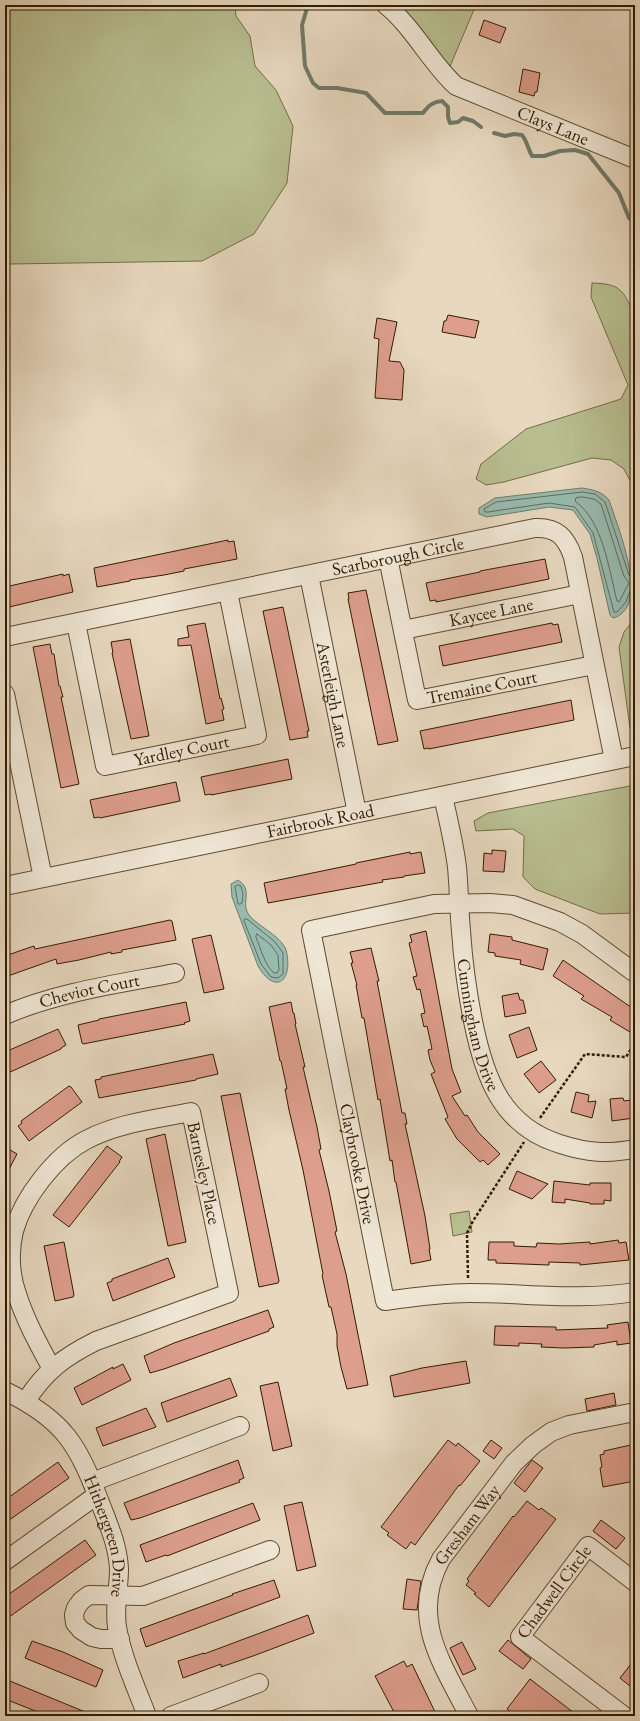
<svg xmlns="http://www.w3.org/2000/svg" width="640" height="1721" font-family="'EB Garamond',serif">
  <rect width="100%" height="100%" fill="#e7d8bf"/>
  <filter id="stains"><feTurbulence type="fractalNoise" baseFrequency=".005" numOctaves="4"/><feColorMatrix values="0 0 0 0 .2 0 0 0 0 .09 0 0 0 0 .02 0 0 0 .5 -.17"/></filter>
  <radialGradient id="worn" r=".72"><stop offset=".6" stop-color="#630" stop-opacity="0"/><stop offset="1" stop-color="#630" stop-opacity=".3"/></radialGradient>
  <g fill="#b8be90" stroke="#756d48">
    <path d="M5 5H235L236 16 250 36 255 66 276 90 293 126 287 183 254 234 202 261 10 264 5 262Z"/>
    <path d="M394 5H476L448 71Z"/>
    <path d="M592 283C622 284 622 290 635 315V490L624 469 611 460 592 458 504 482 486 485 476 479 481 464 526 429 621 399 628 385 591 297Z"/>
    <path d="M635 618V733L630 728 619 647 624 632Z"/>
    <path d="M635 785V913L600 914 535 889 523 877 524 836 513 829 476 831 474 821 488 813Z"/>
    <path d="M469 1211 472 1232 453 1236 450 1214Z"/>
  </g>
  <g fill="#97baaf" stroke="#6f7b69">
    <path d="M582 488C594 490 601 491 609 500 618 527 640 581 627 607 624 612 619 617 613 618L610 615 597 558 590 534 573 510 549 507 487 517 479 514V508L495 498Z"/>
    <path d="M238 880C254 890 240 903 249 915 258 927 285 937 287 954 292 983 274 994 258 966L232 897 231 884Z"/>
  </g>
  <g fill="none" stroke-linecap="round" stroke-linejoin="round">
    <g stroke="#646b58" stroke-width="1">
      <path d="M582 497 594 499 601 504 624 576 629 583 619 602 617 601C609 570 603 521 575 501L576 498Z"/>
      <path d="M635 578 629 575 605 502 595 494 582 492 496 502 484 509 485 512H488L549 503 575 507 593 533 614 612H617L626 602 630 591 635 588"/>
      <path d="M238 885 241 886 243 894 242 903 240 904H238L235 887Z"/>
      <path d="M245 919H247L275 942 283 953V974L278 978 271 977 261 964 244 921Z"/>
      <path d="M257 934 271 945 278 955 279 970 277 973H274C264 964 261 949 256 937Z"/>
    </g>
    <g stroke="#6f7b69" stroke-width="4">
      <path d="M308 5 302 25 305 66 313 83 319 88H337L366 93 385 113H423C429 105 433 102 442 101L448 107V117L450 123 458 122 463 118 473 121 481 127"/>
      <path d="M494 133 505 136 514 134 522 135C527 141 528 149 532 156H544L560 151 575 150 588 154 619 193 629 218 635 223"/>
    </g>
  </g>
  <g fill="#dd9e8d" stroke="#321c00">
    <path d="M484 20 506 28 500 43 479 35Z"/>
    <path d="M523 69 540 73 537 92H535L534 96 519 92Z"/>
    <path d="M448 315 479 321 475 338 442 332 444 321H446Z"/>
    <path d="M377 318 397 322 389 361 400 362 404 370 402 400 375 398 379 339 374 338Z"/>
    <path d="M228 540V542L234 541 237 559 184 569V571L164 575 130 580V581L97 587 94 568Z"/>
    <path d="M545 559 549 579 436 602V600L430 601 426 583 480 572V571Z"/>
    <path d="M63 574V576L69 574 73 592 9 607 8 605 5 606V587Z"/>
    <path d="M366 590 398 741 378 745 348 599H349L348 593Z"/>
    <path d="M283 607 309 731H307L308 737 290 740 263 611Z"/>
    <path d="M205 623 220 699 221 698 224 709 222 710 224 720 206 724 191 645 178 646V639L189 637 187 626Z"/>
    <path d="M552 623 553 625 558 624 562 642 443 666 439 646Z"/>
    <path d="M130 639 149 736 131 739 112 653H113L111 642Z"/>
    <path d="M50 644 52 654H54L59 686H60L63 697H61L79 784 61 788 33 647Z"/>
    <path d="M571 700 574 720 429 749V748L424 749 420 731Z"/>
    <path d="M288 759 292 779 211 795V794L205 795 201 777Z"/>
    <path d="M176 782 180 801 100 818 99 817 94 818 90 800Z"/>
    <path d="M492 850 506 851 504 872 483 871 484 853 492 854Z"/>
    <path d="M410 852V854L421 852 425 873 404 876V877L382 880 383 882 361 886 268 903 264 883 356 864V863Z"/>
    <path d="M170 920 172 921 176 940 122 950V952L111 954V952L79 960 57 964 56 959 5 977V956L25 949 34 946 35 949Z"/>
    <path d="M426 931 452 1069 461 1092 452 1096 465 1116 467 1115 478 1132 500 1154 488 1165 483 1160 480 1162 457 1139 445 1119 448 1117 431 1074 435 1072 430 1060 428 1050 432 1049 427 1026 424 1027 421 1014 425 1013 420 989 417 990 413 977 417 976 409 943 412 942 410 935Z"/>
    <path d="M490 934 512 937V940L548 949 543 970 520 964 521 960 495 956V953L488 952Z"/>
    <path d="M211 935 224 989 204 993 192 939Z"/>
    <path d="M371 948 379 981H377L402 1113H405L407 1124H405L425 1216 430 1249H429L431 1260 411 1264 396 1182H395L392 1160 390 1161 380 1099 378 1100 364 1018H362L356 985H357L351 963H353L350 952Z"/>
    <path d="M563 960 635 1010V1025L630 1032 610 1020 612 1017 581 999 584 996 553 976Z"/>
    <path d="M518 993 520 1000H523L526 1013 505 1017 502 996Z"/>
    <path d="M186 1002 190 1021 184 1023 185 1024 83 1044 82 1043 78 1025 99 1020V1019Z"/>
    <path d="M291 1002 293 1013H294L296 1024H295L305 1067H303L317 1127 321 1149 319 1150 329 1191 337 1231 335 1232 346 1274 368 1385 347 1389 341 1367 337 1346V1334L331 1307H329L322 1275 323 1274 303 1170 289 1110 285 1089H287L281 1061H280L269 1007Z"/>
    <path d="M529 1027 537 1050 517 1058 509 1035Z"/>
    <path d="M58 1029 66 1045 61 1048V1049L8 1073 5 1068V1052Z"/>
    <path d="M213 1054 218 1074 196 1079V1080L99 1098 95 1080 101 1079V1077Z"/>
    <path d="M541 1061 556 1080 539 1093 524 1074Z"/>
    <path d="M69 1086 71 1087 82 1102 29 1141 18 1126 22 1123 21 1121Z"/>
    <path d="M576 1092 589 1095 588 1102 596 1101 592 1118 571 1112Z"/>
    <path d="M240 1093 279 1281 278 1283 259 1287 221 1096Z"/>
    <path d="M623 1098 624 1101 631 1100 634 1118 612 1121 610 1099Z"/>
    <path d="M165 1134 186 1242 168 1246 146 1139Z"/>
    <path d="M107 1146 122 1157 119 1162H120L69 1227 53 1215Z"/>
    <path d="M5 1147 17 1154 5 1177Z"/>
    <path d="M517 1171 548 1184 532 1199 509 1189Z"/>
    <path d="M554 1181 590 1185V1183H611V1201L604 1200V1204H590V1203L565 1199V1203L552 1202Z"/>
    <path d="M618 1240 619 1243 626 1242 629 1260 580 1265V1263L549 1262V1265L496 1263V1260H488L489 1242H514V1246L536 1247 537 1243 559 1244 590 1242V1244Z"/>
    <path d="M64 1242 74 1295 73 1297 55 1301 44 1246Z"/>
    <path d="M168 1258 175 1277 113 1301 107 1283 112 1281V1279Z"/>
    <path d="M268 1310 274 1327 269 1329V1331L164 1369 150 1373 144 1356 174 1343Z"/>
    <path d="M628 1322 631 1343 617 1345V1341L594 1345V1347L564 1348 541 1347 542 1344 519 1343V1346L494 1345 495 1326 556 1327V1330L608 1328 607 1325Z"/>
    <path d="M466 1361 470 1383 394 1397 390 1376 422 1368Z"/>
    <path d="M123 1364 131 1380 82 1405 74 1388 113 1367V1369Z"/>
    <path d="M230 1378 237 1396 167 1422 161 1403Z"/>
    <path d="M278 1382 292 1446 273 1451 260 1386Z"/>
    <path d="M614 1393 616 1405 587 1411 585 1399Z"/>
    <path d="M146 1408 156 1427 103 1446 96 1428Z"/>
    <path d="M448 1440 456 1446 458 1443 480 1461 460 1486 459 1485 415 1545 411 1542 406 1549 387 1535 389 1533 381 1527Z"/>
    <path d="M491 1440 502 1448 494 1459 483 1451Z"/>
    <path d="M635 1444V1481L603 1487 600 1468 602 1467 600 1455 604 1454V1451Z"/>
    <path d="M238 1460 244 1478 239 1480 240 1482 140 1518 131 1520 124 1503Z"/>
    <path d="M532 1460 543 1468 525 1492 514 1483Z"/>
    <path d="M58 1462 69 1478 5 1523V1500Z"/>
    <path d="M527 1501 539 1510 541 1508 556 1519 489 1607 474 1594 476 1593 466 1585 469 1581 467 1579 513 1516 514 1517Z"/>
    <path d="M302 1502 316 1566 297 1571 284 1506Z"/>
    <path d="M253 1503 260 1520 167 1556 166 1555 146 1562 140 1545Z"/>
    <path d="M601 1520 625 1538 616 1549 593 1531Z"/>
    <path d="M85 1540 96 1555 5 1620V1597Z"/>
    <path d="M407 1579 421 1581 417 1610 403 1609Z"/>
    <path d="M274 1580 280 1597 146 1647 140 1629 233 1595 232 1594Z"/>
    <path d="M308 1615 314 1633 253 1656 221 1667V1664L183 1678 178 1661 204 1653V1654Z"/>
    <path d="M508 1640 531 1659 523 1669 499 1651Z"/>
    <path d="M32 1641 63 1652 103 1670 96 1687 25 1658Z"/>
    <path d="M462 1642 476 1669 463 1675 450 1648Z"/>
    <path d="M635 1659V1690L620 1678Z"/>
    <path d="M404 1661 407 1667 412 1664 437 1716H396L375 1676Z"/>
    <path d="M5 1679 95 1716H48L5 1699Z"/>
    <path d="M530 1679 578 1716H517L507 1709Z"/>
  </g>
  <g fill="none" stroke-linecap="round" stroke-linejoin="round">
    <g stroke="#5f4b30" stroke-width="20">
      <g id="minor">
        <path id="s1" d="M386 5C414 28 430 62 456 86L635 159"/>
        <path id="s2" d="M388 558 417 700 594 665"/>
        <path id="s3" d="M309 575 357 813"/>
        <path id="s4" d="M76 623 105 766 257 735 228 592"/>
        <path id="s5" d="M403 630 580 594"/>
        <path id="s6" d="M5 637 535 528C557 527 566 537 573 557L614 760"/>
        <path d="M5 694 43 878"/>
        <path id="s7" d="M443 796C448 819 454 843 457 867 459 888 459 910 461 931 463 961 467 991 473 1021 484 1076 501 1126 560 1144 588 1153 607 1154 635 1149"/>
        <path id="s8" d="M5 886 635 756"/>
        <path id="s9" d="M635 973 582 934 560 922 513 905 490 903 434 904 311 930 385 1301C413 1297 442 1293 470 1293 525 1293 581 1301 635 1292"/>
        <path id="s10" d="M5 1015C58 992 118 984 175 973"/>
        <path id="s11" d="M5 1391C65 1420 78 1445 101 1505 109 1526 118 1546 119 1569 119 1588 114 1608 117 1627 122 1657 136 1687 147 1716"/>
        <path d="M26 1401C45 1371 64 1357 96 1341L229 1293 191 1112C156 1119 118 1123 86 1140 55 1156 23 1198 14 1231 9 1251 10 1275 17 1294 25 1320 39 1345 52 1369"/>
        <path d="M92 1482 240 1426"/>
        <path d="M5 1561 97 1495"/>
        <path d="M120 1639H101L92 1637 81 1630 75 1623 74 1615 76 1608 81 1601 89 1595 143 1596 270 1550"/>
        <path d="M171 1716 259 1683"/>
        <path id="s12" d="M469 1716C442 1663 409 1618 441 1559L514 1463 533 1445 551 1432 569 1425 635 1412"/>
        <path id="s13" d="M624 1716 520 1637 588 1546 635 1582"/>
      </g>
    </g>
    <g stroke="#321c00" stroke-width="2.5" stroke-dasharray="3 2" stroke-linecap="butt">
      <path d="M540 1118 585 1054 626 1057 635 1043"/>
      <path d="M468 1278 467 1233 473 1221 524 1142"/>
    </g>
    <use href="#minor" stroke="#efe6d5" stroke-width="18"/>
  </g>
  <g text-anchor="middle" stroke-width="3.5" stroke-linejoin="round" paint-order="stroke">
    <g font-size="18" fill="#321c00" stroke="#efe6d5">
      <text dy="6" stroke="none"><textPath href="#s1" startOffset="212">Clays Lane</textPath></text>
      <text dy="6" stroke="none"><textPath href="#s6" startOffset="401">Scarborough Circle</textPath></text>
      <text dy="6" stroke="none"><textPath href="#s5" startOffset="90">Kaycee Lane</textPath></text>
      <text dy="6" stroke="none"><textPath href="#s2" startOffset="211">Tremaine Court</textPath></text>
      <text dy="6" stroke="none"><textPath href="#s3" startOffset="122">Asterleigh Lane</textPath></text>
      <text dy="6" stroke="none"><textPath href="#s4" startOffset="224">Yardley Court</textPath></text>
      <text dy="6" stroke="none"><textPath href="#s8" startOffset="322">Fairbrook Road</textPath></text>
      <text dy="6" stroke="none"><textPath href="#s10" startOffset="88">Cheviot Court</textPath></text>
      <text dy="6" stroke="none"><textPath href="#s7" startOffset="232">Cunningham Drive</textPath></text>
      <text dy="6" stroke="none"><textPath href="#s9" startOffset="584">Claybrooke Drive</textPath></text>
      <text transform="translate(204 1173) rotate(78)" y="6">Barnesley Place</text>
      <text dy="6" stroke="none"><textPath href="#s12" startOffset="211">Gresham Way</textPath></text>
      <text dy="6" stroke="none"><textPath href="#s11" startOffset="186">Hithergreen Drive</textPath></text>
      <text dy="6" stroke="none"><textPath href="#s13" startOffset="187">Chadwell Circle</textPath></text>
    </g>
  </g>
  <rect width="640" height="1721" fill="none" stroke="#e7d8bf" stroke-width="20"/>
  <rect x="6" y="6" width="628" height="1709" fill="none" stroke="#321c00" stroke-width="2"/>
  <rect x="10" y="10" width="620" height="1701" fill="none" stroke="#321c00"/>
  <rect width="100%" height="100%" filter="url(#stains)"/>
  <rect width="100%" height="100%" fill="url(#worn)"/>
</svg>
